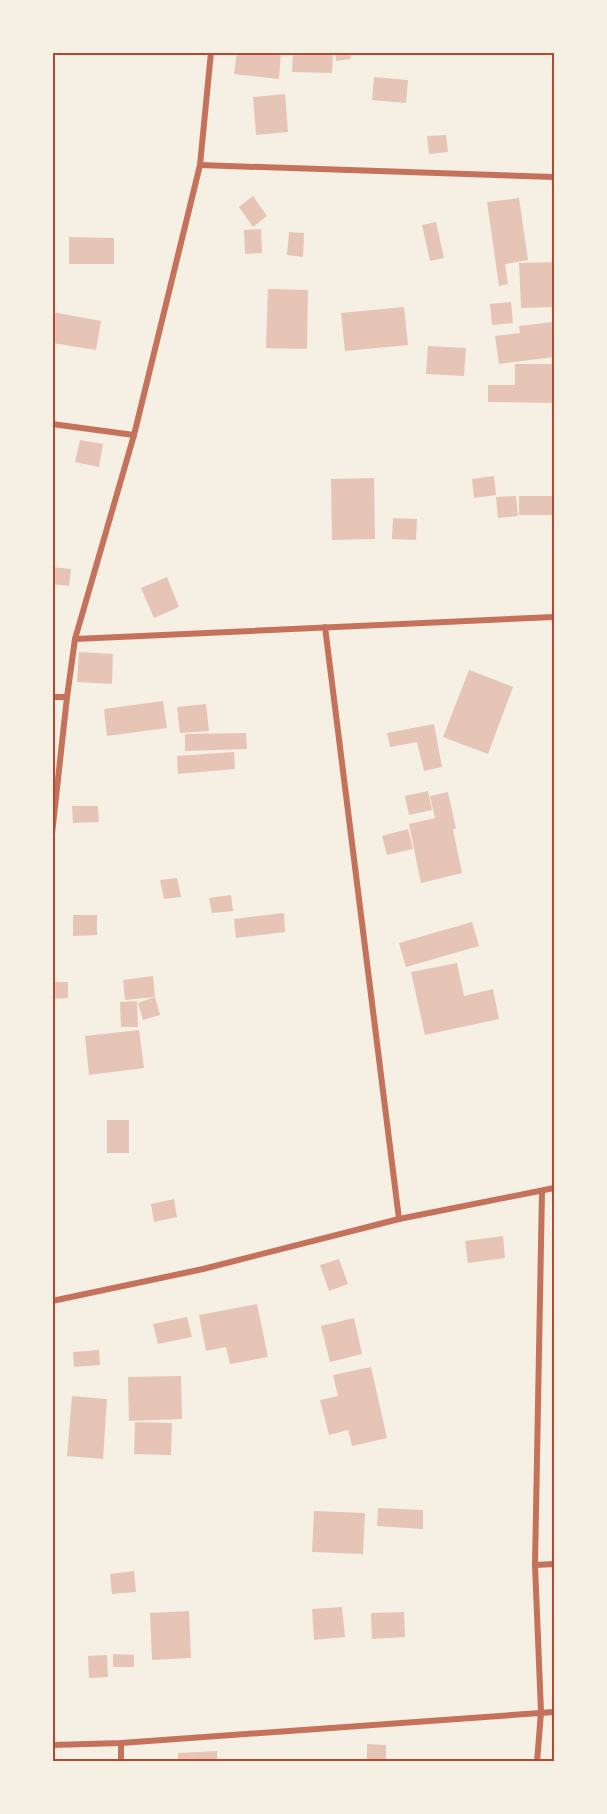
<svg xmlns="http://www.w3.org/2000/svg" width="607" height="1814" font-family="'PT Serif',serif">
  <rect width="100%" height="100%" fill="#f6efe4"/>
  <g fill="#e6c5b7">
    <path d="M237 52 281 53 279 79 234 74Z"/>
    <path d="M293 52H333L332 73 292 72Z"/>
    <path d="M335 52H350L351 59 336 61Z"/>
    <path d="M374 77 408 80 406 103 372 100Z"/>
    <path d="M285 94 288 132 256 135 253 97Z"/>
    <path d="M446 135 448 152 429 154 427 136Z"/>
    <path d="M253 196 267 216 253 227 239 207Z"/>
    <path d="M519 198 528 260 505 264 508 284 499 286 487 202Z"/>
    <path d="M436 222 444 258 430 261 422 225Z"/>
    <path d="M261 229 262 253 245 254 244 230Z"/>
    <path d="M289 232 304 233 303 257 287 255Z"/>
    <path d="M69 237 114 238V264H69Z"/>
    <path d="M554 262V307L521 308 519 263Z"/>
    <path d="M268 289 308 290 307 349 266 348Z"/>
    <path d="M511 302 513 323 492 325 490 304Z"/>
    <path d="M404 307 408 345 345 351 341 313Z"/>
    <path d="M52 312 101 321 96 350 52 343Z"/>
    <path d="M553 322 554 357 499 364 495 336 520 333 519 326Z"/>
    <path d="M428 346 466 348 464 376 426 374Z"/>
    <path d="M515 364H553V403L488 402V385H515Z"/>
    <path d="M80 440 103 444 99 467 75 462Z"/>
    <path d="M494 476 496 495 474 498 472 479Z"/>
    <path d="M374 478 375 539 332 540 331 479Z"/>
    <path d="M516 496 518 516 498 518 496 497Z"/>
    <rect x="519" y="496" width="35" height="19"/>
    <path d="M393 518 417 519 416 540 392 539Z"/>
    <path d="M52 567 71 569 69 586 52 584Z"/>
    <path d="M167 577 179 607 154 618 141 588Z"/>
    <path d="M79 652 113 654 112 684 77 682Z"/>
    <path d="M469 670 513 687 488 754 443 737Z"/>
    <path d="M163 701 167 728 107 736 104 709Z"/>
    <path d="M206 704 209 731 180 733 177 707Z"/>
    <path d="M434 724 442 767 424 771 417 742 390 747 387 733Z"/>
    <path d="M246 733 247 749 185 751V734Z"/>
    <path d="M234 752 235 769 178 774 177 756Z"/>
    <path d="M428 791 432 810 409 815 405 796Z"/>
    <path d="M448 792 456 829H453L462 873 421 883 409 824 435 818 430 796Z"/>
    <path d="M72 806H98L99 822 73 823Z"/>
    <path d="M408 829 413 849 387 855 382 836Z"/>
    <path d="M177 878 181 897 164 899 160 880Z"/>
    <path d="M231 895 233 911 212 913 209 898Z"/>
    <path d="M284 913 285 932 236 938 234 919Z"/>
    <path d="M73 915H97V935L73 936Z"/>
    <path d="M472 922 479 946 406 967 399 943Z"/>
    <path d="M457 963 464 996 493 989 499 1019 425 1035 411 972Z"/>
    <path d="M153 976 155 997 125 1000 123 980Z"/>
    <path d="M52 982H68V998L52 999Z"/>
    <path d="M155 997 160 1015 143 1020 138 1003Z"/>
    <path d="M137 1001 138 1027H121L120 1002Z"/>
    <path d="M139 1030 144 1068 89 1075 85 1036Z"/>
    <rect x="107" y="1120" width="22" height="33"/>
    <path d="M174 1199 177 1217 154 1222 151 1204Z"/>
    <path d="M503 1236 505 1258 468 1263 465 1241Z"/>
    <path d="M339 1259 348 1284 329 1291 320 1265Z"/>
    <path d="M257 1304 268 1357 230 1364 226 1347 206 1351 199 1315Z"/>
    <path d="M187 1317 192 1337 158 1344 153 1324Z"/>
    <path d="M354 1318 362 1354 330 1362 321 1326Z"/>
    <path d="M99 1350 100 1365 74 1367 73 1352Z"/>
    <path d="M371 1367 387 1438 352 1446 348 1430 329 1435 320 1400 338 1396 333 1375Z"/>
    <path d="M181 1376 182 1419 129 1421 128 1377Z"/>
    <path d="M72 1396 107 1399 103 1459 67 1456Z"/>
    <path d="M135 1422 172 1423 171 1455 134 1454Z"/>
    <path d="M378 1508 423 1510V1529L377 1526Z"/>
    <path d="M314 1511 365 1513 363 1554 312 1552Z"/>
    <path d="M134 1571 136 1592 112 1594 110 1574Z"/>
    <path d="M342 1607 345 1637 314 1640 312 1609Z"/>
    <path d="M189 1611 191 1658 152 1660 150 1613Z"/>
    <path d="M404 1612 405 1637 372 1639 371 1613Z"/>
    <path d="M113 1654 134 1655V1667H113Z"/>
    <path d="M107 1655 108 1677 89 1678 88 1656Z"/>
    <path d="M367 1744 386 1745V1762H367Z"/>
    <path d="M217 1751V1762H178V1753Z"/>
  </g>
  <g fill="none" stroke-linecap="round" stroke-linejoin="round">
    <g stroke="#c5725c" stroke-width="6">
      <path d="M200 165 554 177"/>
      <path d="M52 424 134 435"/>
      <path d="M325 627 399 1219"/>
      <path d="M75 639 554 617"/>
      <path d="M52 697H67"/>
      <path d="M52 834 67 697 75 639 134 435 200 165 211 52"/>
      <path d="M52 1301 203 1269 399 1219 554 1188"/>
      <path d="M535 1565 554 1564"/>
      <path d="M121 1743V1762"/>
      <path d="M52 1745 121 1743 554 1712"/>
      <path d="M537 1762 541 1712 535 1565 542 1191"/>
    </g>
  </g>
  <rect width="607" height="1814" fill="none" stroke="#f6efe4" stroke-width="108"/>
  <rect x="54" y="54" width="499" height="1706" fill="none" stroke="#b5482f" stroke-width="2"/>
</svg>
